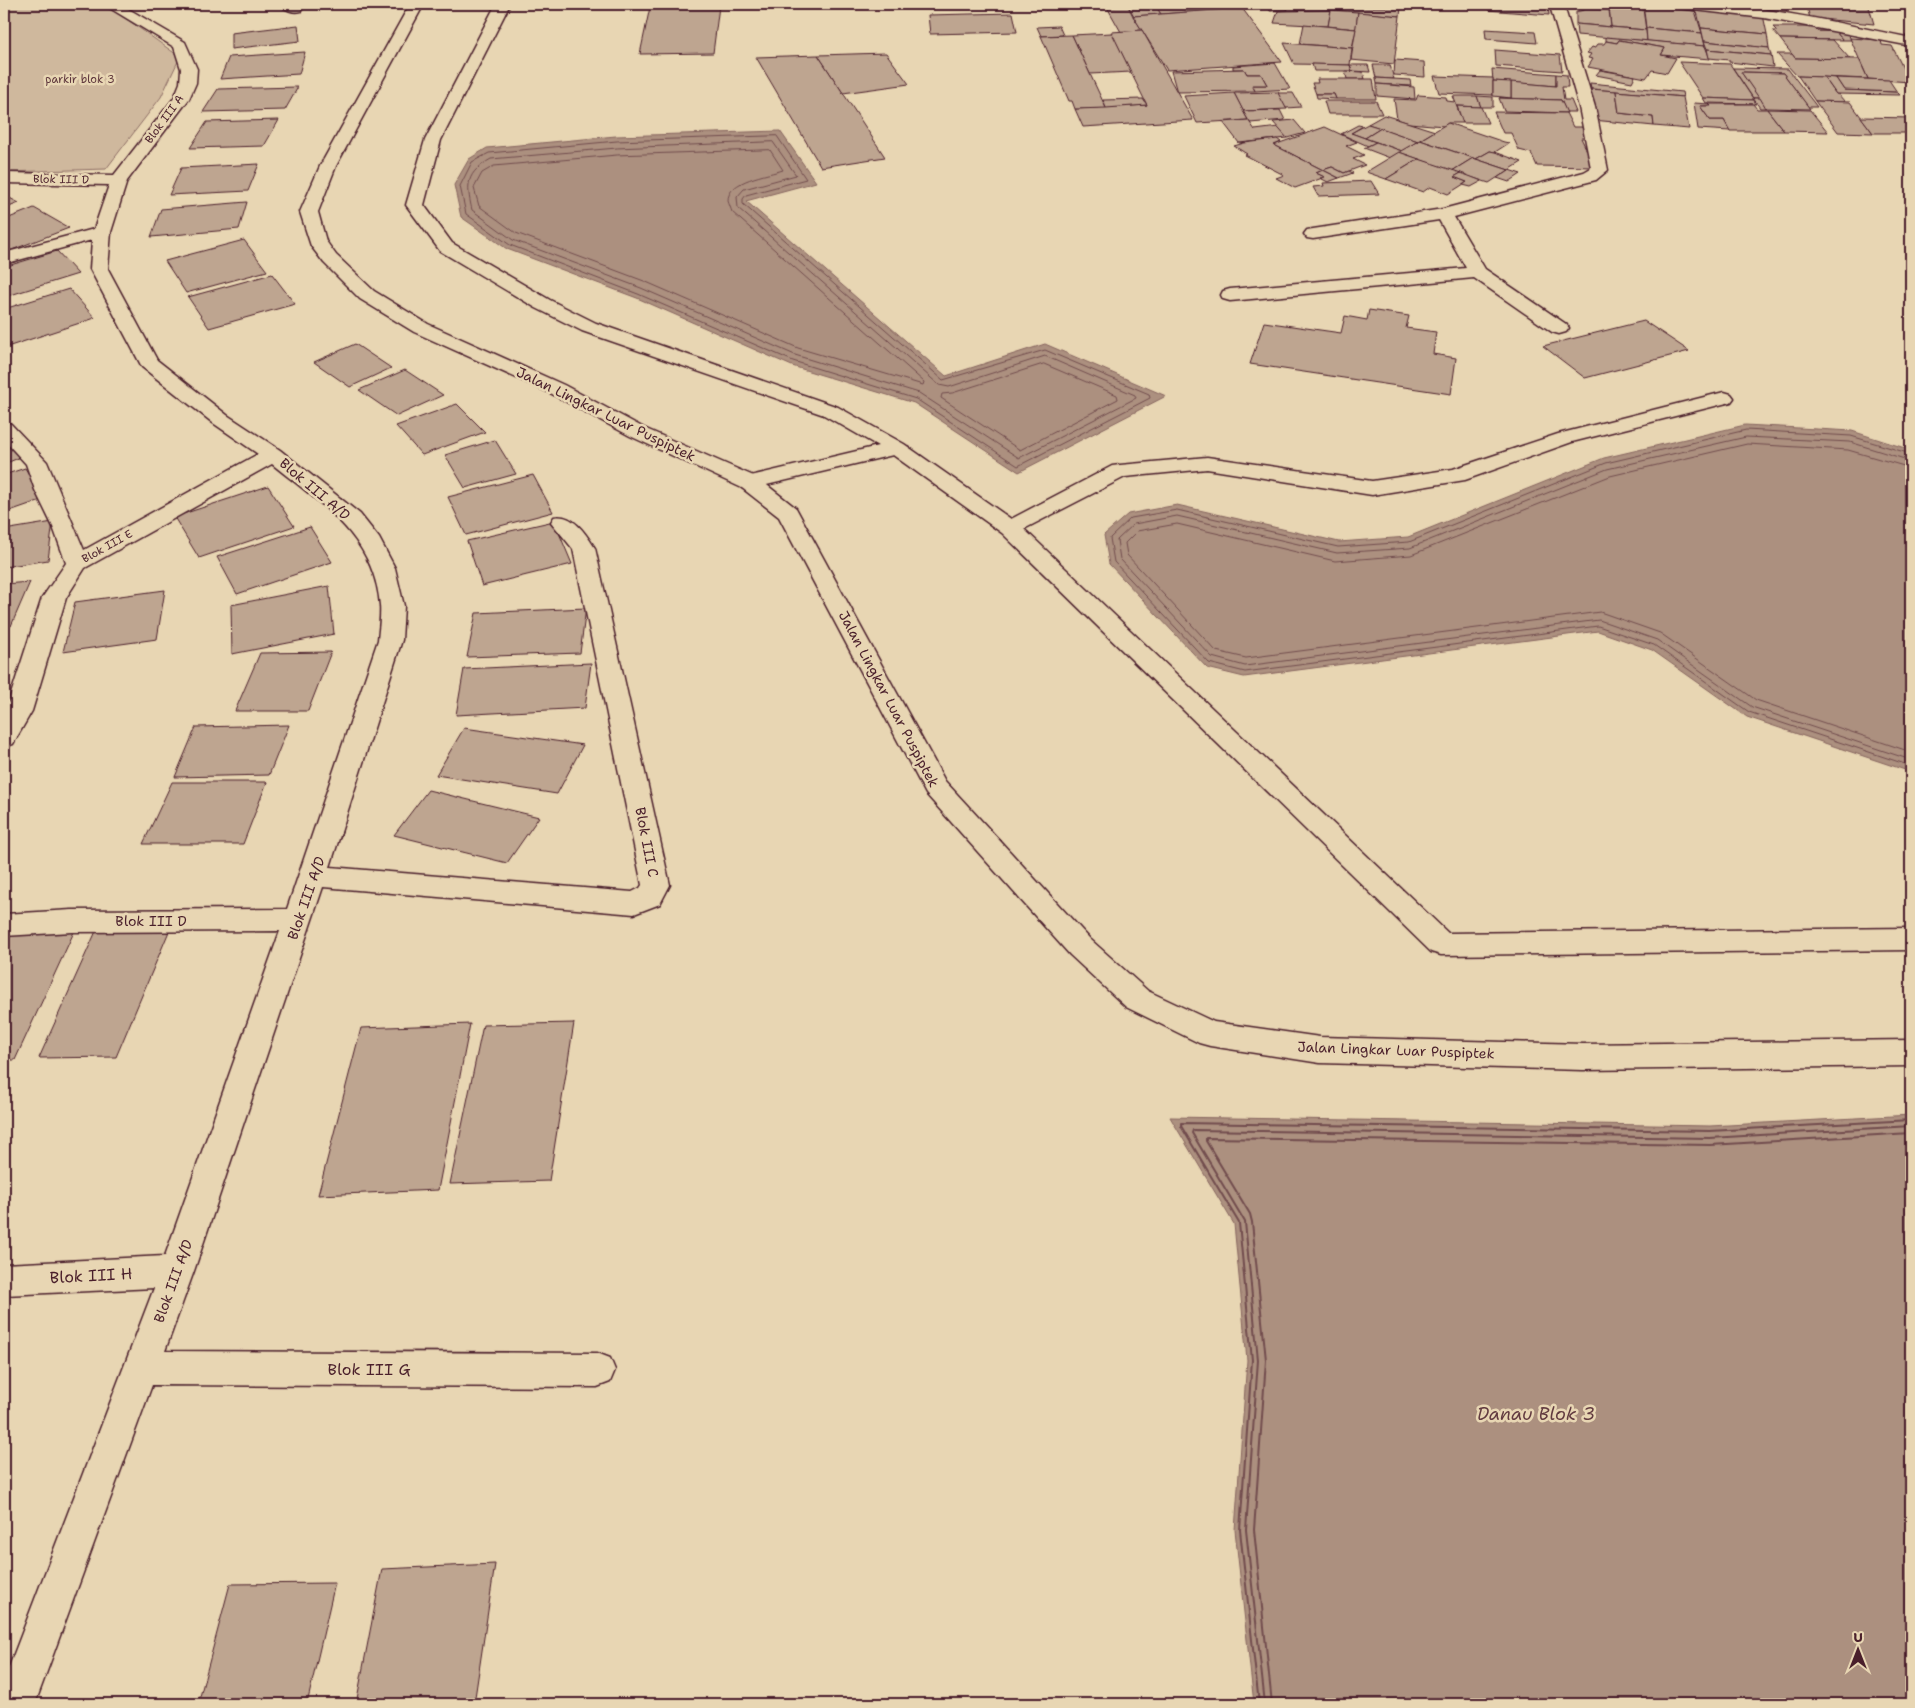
<svg xmlns="http://www.w3.org/2000/svg" width="1915" height="1708" font-family="'Shantell Sans',sans-serif">
  <rect width="100%" height="100%" fill="#e8d6b3"/>
  <filter id="ink" filterUnits="userSpaceOnUse"><feTurbulence type="fractalNoise" baseFrequency=".02" numOctaves="2"/><feDisplacementMap in="SourceGraphic" scale="10" xChannelSelector="R" yChannelSelector="G"/><feConvolveMatrix kernelMatrix="1 2 1 2 8 2 1 2 1" color-interpolation-filters="sRGB"/></filter>
  <g filter="url(#ink)">
    <path fill="#cfb89d" stroke="#8c6c64" d="M4 4H99L111 8 180 57 161 97 106 169 4 172Z"/>
    <g fill="#ac907f" stroke="#85635d">
      <path d="M780 131 816 182 746 201 946 376 1045 344 1166 396 1019 472 914 403 792 366 637 298 507 249 461 217 454 185 469 159 487 148 616 136Z"/>
      <path d="M1745 425 1852 431 1911 450V772L1747 717 1652 650 1598 631 1244 677 1207 668 1109 564 1104 535 1128 514 1177 505 1339 542 1408 537 1604 458Z"/>
      <path d="M1911 1115V1704H1254L1235 1530 1247 1360 1234 1224 1170 1117 1710 1126Z"/>
    </g>
    <g fill="none" stroke-linecap="round" stroke-linejoin="round">
      <g stroke="#714c4d" stroke-width="1">
        <path d="M777 136 806 179 746 195 743 199V204L943 380 1045 350 1149 394 1150 398 1018 466 916 399 793 361 638 294 510 245 466 214 460 186 472 162 489 153 617 141Z"/>
        <path d="M773 142 796 175 744 189 737 197 738 208 939 385 949 387 1045 356 1135 395 1136 398 1019 458 919 393 795 355 641 288 513 240 472 210C466 184 466 173 491 159L617 148Z"/>
        <path d="M770 150 783 170C768 175 727 180 728 201 729 204 731 209 732 212L924 382 923 385 798 348 644 281 516 233 479 206 474 188 482 173 494 166 617 155Z"/>
        <path d="M1044 364 1117 395 1118 399 1020 450 941 398 942 394 952 393Z"/>
        <path d="M1911 454 1851 436 1746 430 1606 463 1409 542 1338 547 1177 510 1131 518 1110 538 1114 562 1209 663 1245 672 1598 626 1654 645 1749 712 1911 766"/>
        <path d="M1911 461 1850 442 1746 437 1607 469 1410 548 1337 553 1177 516 1134 524 1117 540 1120 559 1212 657 1245 666 1599 620 1657 640 1752 707 1911 760"/>
        <path d="M1911 468 1848 450 1747 444 1610 476 1411 555 1335 561 1177 524 1137 531 1125 543 1127 555 1216 651 1246 658 1600 612 1660 633 1756 700 1911 752"/>
      </g>
      <g stroke="#714c4d" stroke-width="2">
        <path d="M1259 1704 1240 1530 1252 1360 1239 1223 1181 1126V1123L1710 1131 1911 1120"/>
        <path d="M1265 1704 1246 1530 1258 1360 1245 1222 1192 1133 1193 1130 1710 1138 1911 1126"/>
        <path d="M1272 1704 1254 1530 1266 1360 1252 1222 1250 1214 1206 1141V1138L1710 1145 1911 1133"/>
      </g>
    </g>
    <g fill="#bea590" stroke="#4a1f2b">
      <path d="M705 4H812L705 6Z"/>
      <path d="M1127 4H1155L1161 14 1134 16Z"/>
      <path d="M1174 4H1209L1214 10 1161 14 1155 5Z"/>
      <path d="M1271 4H1285L1288 10 1270 11 1268 6Z"/>
      <path d="M1488 4 1548 8 1549 15 1488 10Z"/>
      <path d="M1643 4V9L1609 6V10L1591 9 1611 4Z"/>
      <path d="M1643 4 1695 11 1702 33 1646 28Z"/>
      <path d="M1746 4H1789L1788 6H1782L1788 12H1761L1759 9H1751Z"/>
      <path d="M1806 4H1868L1874 24 1810 18Z"/>
      <path d="M719 6 713 53 640 54 650 7Z"/>
      <path d="M1128 6 1133 16 1142 30 1121 32 1107 7Z"/>
      <path d="M1609 6 1643 9 1646 30 1611 27Z"/>
      <path d="M1331 7H1401L1400 16 1331 10Z"/>
      <path d="M1242 8 1282 62 1167 70 1133 16Z"/>
      <path d="M1696 8 1763 15 1767 34 1701 28Z"/>
      <path d="M1587 9 1609 10 1611 27 1576 24V12Z"/>
      <path d="M1331 10 1328 26 1274 23 1278 11Z"/>
      <path d="M1331 10 1358 12 1356 29 1328 26Z"/>
      <path d="M1358 12 1400 16 1394 64 1351 60Z"/>
      <path d="M1013 13 1017 32 930 34 928 15Z"/>
      <path d="M1304 24 1356 29 1352 48 1300 44Z"/>
      <path d="M1576 24 1646 30 1647 41 1577 35Z"/>
      <path d="M298 25 300 41 231 49V33Z"/>
      <path d="M1059 26 1063 35 1041 36 1037 27Z"/>
      <path d="M1773 27H1814L1817 31H1835L1843 40 1780 39 1773 31H1777Z"/>
      <path d="M1814 27 1847 31 1851 40H1843L1835 31H1817Z"/>
      <path d="M1646 28 1702 33 1705 46 1647 41Z"/>
      <path d="M1701 28 1767 34 1769 48 1704 41Z"/>
      <path d="M1485 29 1535 32 1537 43 1486 39Z"/>
      <path d="M1142 30 1193 120 1083 127 1075 109 1147 105 1111 32Z"/>
      <path d="M1112 33 1131 72 1090 74 1072 35Z"/>
      <path d="M1072 35 1090 74 1106 108 1075 109 1072 101H1069L1041 36Z"/>
      <path d="M1606 37 1705 46 1710 59 1661 55 1665 48 1619 40 1617 43 1606 41Z"/>
      <path d="M1850 38 1881 40 1882 45 1892 46 1910 82 1868 79Z"/>
      <path d="M1780 39 1833 40 1850 59 1795 58Z"/>
      <path d="M1619 40 1665 48 1661 55 1676 58 1667 73 1652 70 1646 78 1588 67 1593 59 1588 58 1591 54 1587 53 1592 47 1595 48 1598 44H1604L1606 41 1617 43Z"/>
      <path d="M1704 41 1769 48 1771 55 1707 49Z"/>
      <path d="M1284 43 1352 48 1350 65 1294 64Z"/>
      <path d="M1707 49 1771 55 1773 67 1729 62V60L1709 58Z"/>
      <path d="M1495 50 1560 55 1562 71 1496 66Z"/>
      <path d="M305 52 299 74 220 79 229 57Z"/>
      <path d="M886 53 909 84 843 93 818 55Z"/>
      <path d="M1777 54H1792L1795 58 1859 59 1868 79 1797 76Z"/>
      <path d="M818 55 843 93 885 157 821 167 756 57Z"/>
      <path d="M1395 60 1424 62 1425 77 1394 75Z"/>
      <path d="M1679 62 1730 64 1754 100 1703 98Z"/>
      <path d="M1275 63 1290 89 1255 91 1252 85H1267L1261 74H1247L1244 69H1233V66Z"/>
      <path d="M1312 64 1350 65 1352 71H1314Z"/>
      <path d="M1350 65H1368L1370 72 1352 71Z"/>
      <path d="M1373 65H1390L1394 79 1376 78Z"/>
      <path d="M1733 68 1788 69 1817 107H1808L1783 73 1741 72 1760 98H1753Z"/>
      <path d="M1244 69 1247 74H1261L1267 85H1252L1255 91 1177 92 1171 71Z"/>
      <path d="M1492 69 1556 74V86L1493 81Z"/>
      <path d="M1600 70 1635 76 1632 82 1596 75Z"/>
      <path d="M1345 71 1363 72 1365 79H1347Z"/>
      <path d="M1741 72 1783 73 1810 109 1766 108Z"/>
      <path d="M1556 74 1567 75 1568 87H1562L1564 100H1571L1576 112H1566L1561 100 1500 98V97L1511 98V82L1556 86Z"/>
      <path d="M1434 76 1493 78V95L1439 93Z"/>
      <path d="M1798 76 1824 77 1836 94H1838L1845 102 1815 101Z"/>
      <path d="M1824 77 1836 78 1844 90 1897 92 1900 95 1836 94Z"/>
      <path d="M1376 78 1410 80 1411 86 1377 84Z"/>
      <path d="M1836 78 1889 80 1897 92 1844 90Z"/>
      <path d="M1317 79H1373L1376 99H1336L1334 94H1316L1312 83H1318Z"/>
      <path d="M1493 81 1511 82V98L1493 96Z"/>
      <path d="M1590 83 1682 92 1683 97 1591 89Z"/>
      <path d="M1377 84 1414 87 1415 99 1377 96Z"/>
      <path d="M298 87 285 110 203 112 218 89Z"/>
      <path d="M1591 89 1616 91 1619 113 1653 117 1654 126 1593 120Z"/>
      <path d="M1616 91 1683 97 1689 129 1654 126 1653 117 1619 113Z"/>
      <path d="M1278 92 1287 109 1243 111 1234 93Z"/>
      <path d="M1234 93 1248 120 1197 123 1184 96Z"/>
      <path d="M1278 93H1293L1301 107 1286 108Z"/>
      <path d="M1316 94H1334L1336 99 1317 98Z"/>
      <path d="M1418 95 1446 97 1447 101 1455 102 1463 123H1448L1444 126 1409 123 1397 119 1394 99 1416 100Z"/>
      <path d="M1453 96H1477L1481 107 1457 106Z"/>
      <path d="M1477 96 1493 97V107H1481Z"/>
      <path d="M1499 98 1561 100 1567 113 1504 111Z"/>
      <path d="M1703 98 1754 100 1756 104 1706 103Z"/>
      <path d="M1753 98H1760L1766 108H1760Z"/>
      <path d="M1143 99 1147 105 1106 108 1103 100Z"/>
      <path d="M1324 101H1376L1382 114H1328Z"/>
      <path d="M1815 101 1850 102 1873 133 1838 132Z"/>
      <path d="M1694 103 1709 104 1711 106H1700L1710 120H1724L1730 131 1698 129Z"/>
      <path d="M1709 104H1753L1757 109H1767L1784 131H1730L1724 120H1710L1700 106H1711Z"/>
      <path d="M1457 106 1481 107 1488 123H1463Z"/>
      <path d="M1767 109 1810 110 1828 132 1784 131Z"/>
      <path d="M1280 110 1285 120 1250 123 1243 111Z"/>
      <path d="M1494 112 1566 113 1573 127H1582L1587 138H1581L1595 167 1537 166 1531 153 1519 150 1511 133H1503Z"/>
      <path d="M1384 115 1397 119 1435 131 1418 141 1368 124Z"/>
      <path d="M1861 117 1911 118V133H1873Z"/>
      <path d="M279 120 264 146 190 148 207 122Z"/>
      <path d="M1248 120 1255 130 1279 127 1287 138 1239 143 1223 122Z"/>
      <path d="M1294 120 1305 133 1287 138 1273 122Z"/>
      <path d="M1448 123 1504 142 1509 143 1495 152 1490 151 1476 159 1420 140Z"/>
      <path d="M1368 124 1381 128 1365 138 1351 133Z"/>
      <path d="M1358 125 1363 126 1351 133 1376 142 1368 146 1341 134Z"/>
      <path d="M1325 127 1357 142 1346 146 1364 155 1353 159 1365 165 1344 173 1332 167 1323 170 1274 145Z"/>
      <path d="M1381 128 1418 141 1402 151 1365 138Z"/>
      <path d="M1277 139 1281 142 1274 145 1323 170 1316 173 1325 177 1295 188 1276 178 1284 175 1245 155 1247 154 1234 146 1244 143Z"/>
      <path d="M1420 140 1473 158 1452 171 1399 152Z"/>
      <path d="M1376 142 1402 151 1390 158 1364 148Z"/>
      <path d="M1490 151 1495 152 1522 162 1509 170 1476 159Z"/>
      <path d="M1399 152 1419 159 1386 179 1366 172Z"/>
      <path d="M1473 158 1509 170 1489 183 1452 171Z"/>
      <path d="M1419 159 1461 173 1454 177 1467 182 1448 194 1430 187 1423 192 1386 179Z"/>
      <path d="M259 164 248 191 169 195 181 168Z"/>
      <path d="M1332 167 1344 173 1349 171 1353 173 1339 178 1323 170Z"/>
      <path d="M1323 170 1339 178 1328 182 1320 178 1325 177 1316 173Z"/>
      <path d="M1509 170 1521 174 1509 182 1497 178Z"/>
      <path d="M1461 173 1482 181 1471 187 1463 185 1467 182 1454 177Z"/>
      <path d="M1371 181 1379 194 1318 196 1313 187 1324 186 1323 183Z"/>
      <path d="M4 195 19 203 4 209Z"/>
      <path d="M247 202 239 229 151 237 161 209Z"/>
      <path d="M34 208 69 228 4 253V220Z"/>
      <path d="M244 240 267 271 186 293 165 261Z"/>
      <path d="M57 251 78 274 4 297V267Z"/>
      <path d="M272 274 295 304 209 328 188 297Z"/>
      <path d="M69 289 95 318 4 348V309Z"/>
      <path d="M1369 310 1409 316 1406 328 1436 332 1433 354 1456 358 1451 394 1250 364 1264 322 1341 333 1345 316 1367 320Z"/>
      <path d="M1644 321 1689 351 1585 378 1543 346Z"/>
      <path d="M355 344 391 368 350 387 314 362Z"/>
      <path d="M405 370 443 395 397 416 359 390Z"/>
      <path d="M457 404 485 432 422 455 396 426Z"/>
      <path d="M4 439 21 457 4 464Z"/>
      <path d="M495 440 516 474 465 488 445 455Z"/>
      <path d="M25 468 44 499 4 513V475Z"/>
      <path d="M533 475 553 512 466 535 448 497Z"/>
      <path d="M268 486 294 526 199 558 174 517Z"/>
      <path d="M554 521 572 564 482 586 467 541Z"/>
      <path d="M53 522 48 560 4 567V530Z"/>
      <path d="M310 527 332 562 237 594 217 557Z"/>
      <path d="M30 582 11 626 4 627V584Z"/>
      <path d="M329 586 334 634 232 654 231 605Z"/>
      <path d="M165 590 157 639 63 652 75 602Z"/>
      <path d="M586 608 580 653 467 657 476 613Z"/>
      <path d="M331 652 308 711H235L260 653Z"/>
      <path d="M591 663 585 708 456 715 464 669Z"/>
      <path d="M289 725 269 775 175 777 196 727Z"/>
      <path d="M464 728 583 745 557 794 436 775Z"/>
      <path d="M172 782H267L243 844H143Z"/>
      <path d="M428 790 539 817 507 863 394 835Z"/>
      <path d="M97 929H170L116 1057 39 1058Z"/>
      <path d="M74 932 15 1060H4V933Z"/>
      <path d="M574 1023 549 1181 450 1184 483 1025Z"/>
      <path d="M470 1024 438 1190 318 1195 361 1028Z"/>
      <path d="M495 1564 474 1704H356L382 1569Z"/>
      <path d="M335 1583 307 1704H198L230 1584Z"/>
    </g>
    <g fill="none" stroke-linecap="round" stroke-linejoin="round">
      <g stroke="#4a1f2b" stroke-width="3">
        <path id="lane" d="M496 4H510L441 140 424 205 452 243 550 300 596 323 838 407 904 444 1011 519 1112 466 1120 465 1207 457 1372 481 1453 469 1558 434 1724 392 1731 394 1734 398 1731 402 1572 442 1465 480 1372 495 1207 469 1125 477 1024 529 1448 933 1911 928V950L1441 955 1431 952 1002 533 893 455 750 489 742 488 739 483 742 478 878 446 824 415 582 331 536 308 440 251 406 205 425 140Z"/>
      </g>
      <g stroke="#4a1f2b" stroke-width="3">
        <g id="street">
          <path d="M103 4H120L185 42 197 69 196 83 189 99 127 181 111 232 108 269 157 360 227 415 280 450 360 514 379 538 395 568 404 606 402 640 330 867 632 892 640 888 642 885 573 549 551 522 554 517C573 513 586 534 595 548L670 885 660 904 634 914 323 887 194 1271 165 1351 597 1353 610 1358 615 1370 610 1382 597 1387 152 1385 35 1704H4V1680L154 1288 5 1295 4 1264 165 1256 280 931 72 932 4 936V914L72 910 287 909 378 640C379 629 381 616 380 605 374 536 321 504 272 464L85 568 66 598 32 711 13 744 4 747V716L42 598 66 563 53 527 35 490 26 464 4 440V422L11 424 47 462 84 550 258 454 213 423 142 367 90 269 92 240 4 264V253L94 229 109 185 4 183V173L114 175 174 98 180 83 181 69 174 47Z"/>
          <path d="M280 4H298L303 8 301 11C294 13 284 10 280 4Z"/>
          <path d="M1551 4H1563L1564 6 1595 107 1608 170 1596 180 1454 217 1485 269 1566 324 1569 328 1566 332 1559 334 1552 332 1474 278 1230 301 1223 299 1221 295 1223 291 1230 289 1466 268 1439 220 1313 239 1307 238 1304 234 1307 230 1313 229 1443 209 1584 172 1591 168 1579 107 1550 6Z"/>
          <path d="M1670 4C1746 0 1836 23 1911 38V46L1764 18 1677 8 1672 7Z"/>
        </g>
      </g>
      <g stroke="#4a1f2b" stroke-width="3">
        <path id="primary" d="M410 4H424L336 166 318 212 326 241 336 255 374 291 428 324 564 385 644 428 758 478 796 508 945 781 1090 939 1148 991 1214 1022 1320 1037 1583 1044 1911 1040V1066L1583 1070 1320 1063 1210 1046 1199 1043 1126 1007 1070 955 926 794 779 517 742 488 630 436 550 393 414 332 360 299 324 263 311 246 300 212 320 166Z"/>
      </g>
      <use href="#lane" fill="#e8d6b3" fill-rule="evenodd"/>
      <use href="#street" fill="#e8d6b3" fill-rule="evenodd"/>
      <use href="#primary" fill="#e8d6b3" fill-rule="evenodd"/>
    </g>
  </g>
  <g text-anchor="middle" stroke-width="5" stroke-linejoin="round" paint-order="stroke">
    <g font-size="11" fill="#5e363c" stroke="#e8d6b3">
      <text x="80" y="83">parkir blok 3</text>
    </g>
    <g font-size="11" fill="#4a1f2b" stroke="#e8d6b3">
      <text transform="translate(164 119) rotate(-54)" y="4">Blok III A</text>
      <text transform="translate(61 179) rotate(1)" y="4">Blok III D</text>
      <text transform="translate(107 546) rotate(-29)" y="4">Blok III E</text>
    </g>
    <g font-size="14" fill="#4a1f2b" stroke="#e8d6b3">
      <text transform="translate(606 414) rotate(26)" y="5">Jalan Lingkar Luar Puspiptek</text>
      <text transform="translate(315 489) rotate(40)" y="5">Blok III A/D</text>
      <text transform="translate(889 699) rotate(62)" y="5">Jalan Lingkar Luar Puspiptek</text>
      <text transform="translate(647 842) rotate(79)" y="5">Blok III C</text>
      <text transform="translate(306 898) rotate(-71)" y="5">Blok III A/D</text>
      <text x="151" y="926">Blok III D</text>
      <text transform="translate(1396 1050) rotate(2)" y="5">Jalan Lingkar Luar Puspiptek</text>
      <text transform="translate(173 1281) rotate(-70)" y="5">Blok III A/D</text>
    </g>
    <g font-size="16" fill="#4a1f2b" stroke="#e8d6b3">
      <text transform="translate(91 1275) rotate(-3)" y="6">Blok III H</text>
      <text x="369" y="1375">Blok III G</text>
    </g>
    <g font-size="18" font-style="italic" fill="#623b40" stroke="#e8d6b3">
      <text x="1536" y="1420">Danau Blok 3</text>
    </g>
  </g>
  <rect width="1915" height="1708" fill="none" stroke="#e8d6b3" stroke-width="20"/>
  <rect x="10" y="10" width="1895" height="1688" fill="none" stroke="#4a1f2b" stroke-width="2" filter="url(#ink)"/>
  <g transform="translate(1858 1650)" stroke="#e8d6b3" stroke-width="4" paint-order="stroke">
  <path d="M0-4L9 19L0 12L-9 19Z" fill="#4a1f2b"/>
  <text y="-8" font-size="14" font-weight="bold" text-anchor="middle" fill="#4a1f2b">U</text>
  </g>
</svg>
